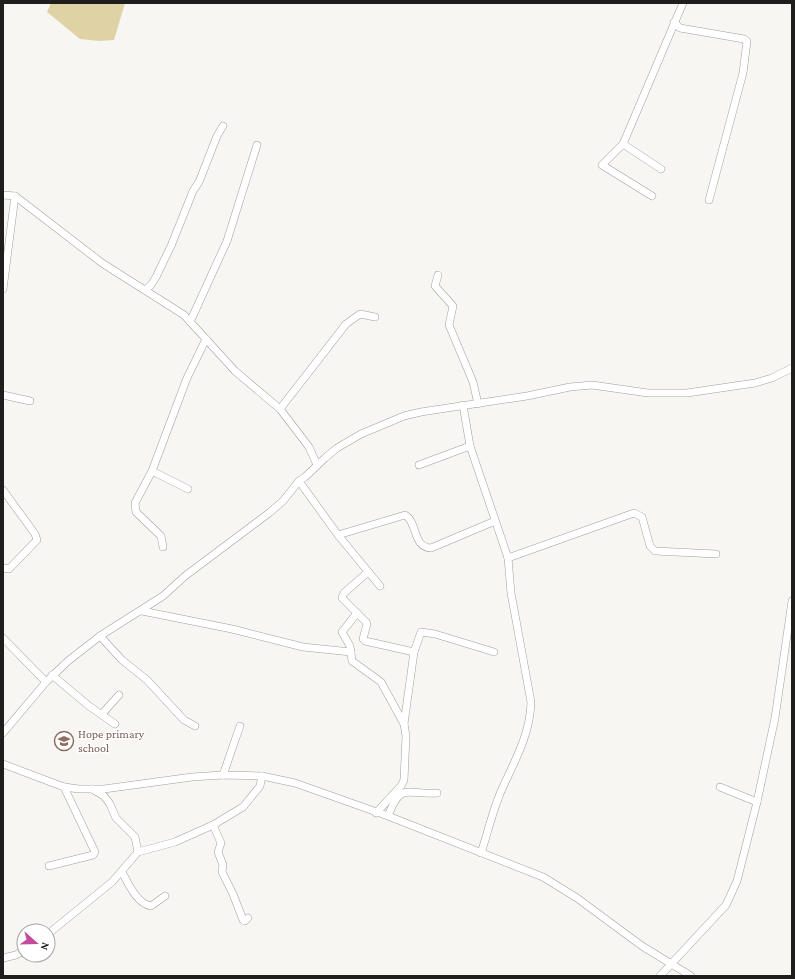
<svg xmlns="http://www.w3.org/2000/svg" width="795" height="979" font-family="'Crimson Pro',serif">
  <rect width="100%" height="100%" fill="#f7f6f2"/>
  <path fill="#dfd3a6" d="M51 3H125L114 40 99 41 80 39 47 12Z"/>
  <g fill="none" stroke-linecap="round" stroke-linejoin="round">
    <g stroke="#a09f9b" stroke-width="8">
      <g id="minor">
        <path d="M674 22 680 28 744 39 747 41 743 73 709 200"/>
        <path d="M623 144 661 169"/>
        <path d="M3 195 15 196 102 263 184 315 235 371 280 409 309 447 317 465"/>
        <path d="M652 196 602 165 623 144 683 3"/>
        <path d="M438 275 435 286 453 306 449 325 473 382 478 404"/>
        <path d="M3 289 15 196"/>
        <path d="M145 290 151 285 156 277 171 246 193 191 199 182 217 136 223 126"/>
        <path d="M190 322 227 241 257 145"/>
        <path d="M3 395 30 401"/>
        <path d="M463 405 470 446 508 558 511 593 531 702C530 735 515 760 502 789 493 809 488 832 481 853"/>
        <path d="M280 409 346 324 360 314 375 317"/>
        <path d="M419 465 470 446"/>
        <path d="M152 471 188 489"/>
        <path d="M299 481 338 535 405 515C418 522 412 547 431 548L495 521"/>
        <path d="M3 490 35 534 37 540 9 569 3 568"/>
        <path d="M338 535 380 586"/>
        <path d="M163 547 161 536 136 512 135 503 152 471 187 378 206 339"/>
        <path d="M508 558 634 513 642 517 650 546 655 551 716 554"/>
        <path d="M368 572 344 593 342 598 366 622 367 624 363 639 365 641 414 652"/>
        <path d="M142 611 232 629 303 647 351 652"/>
        <path d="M357 613 342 632 350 646 352 661 381 682 404 724"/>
        <path d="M100 636 122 660 147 680 184 720 195 726"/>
        <path d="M3 638 46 682"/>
        <path d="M52 675 89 706 115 724"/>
        <path d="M102 714 119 695"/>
        <path d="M3 733 46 682 68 661 100 636 163 596 185 576 269 513 283 501 299 481 305 477 325 458 337 448 361 434 404 416 421 412 527 396 570 387 592 385 648 393H687L755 383 772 378 792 368"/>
        <path d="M3 764 64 787 79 789H104L192 777 223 775 262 776 295 783 388 816 543 877 577 898 642 946 691 976"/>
        <path d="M223 775 240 726"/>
        <path d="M720 787 757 802"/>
        <path d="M92 789 104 796 110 804 116 818 135 837 138 852"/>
        <path d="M376 813 401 786 404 780 406 736 404 724 414 652 421 632 435 634 494 652"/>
        <path d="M388 816C402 780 408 796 437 793"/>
        <path d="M213 825 221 843 218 852 223 865 222 872 233 894 243 920 245 921 248 918"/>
        <path d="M49 866 93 855 95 852 64 787"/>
        <path d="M122 872C128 883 137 904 151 906L165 896"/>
        <path d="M48 934 112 882 138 852 175 842 213 825 243 807 260 786 262 776"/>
        <path d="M3 958 16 955 24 950"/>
        <path d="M660 976 726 905 737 881 757 802 775 718 792 601"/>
      </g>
    </g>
    <use href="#minor" stroke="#fff" stroke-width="7"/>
  </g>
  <defs>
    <g id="school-ring" transform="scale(1)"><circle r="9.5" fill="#fff" stroke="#8d6e63" stroke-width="1.5"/><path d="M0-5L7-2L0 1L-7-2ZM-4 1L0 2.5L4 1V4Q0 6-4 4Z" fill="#8d6e63"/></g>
  </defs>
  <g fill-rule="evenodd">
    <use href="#school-ring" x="64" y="741"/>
  </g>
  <g text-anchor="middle" stroke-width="3" stroke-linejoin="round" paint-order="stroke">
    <g font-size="12" fill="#785e54" stroke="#fff" text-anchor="start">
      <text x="78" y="738">Hope primary<tspan x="78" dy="14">school</tspan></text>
    </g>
  </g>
  <rect width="795" height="979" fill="none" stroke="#1f1e1d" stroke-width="8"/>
  <g transform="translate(36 943) rotate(110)"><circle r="19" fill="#ffffff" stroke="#a5a5a5"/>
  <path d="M0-3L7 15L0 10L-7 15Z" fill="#c2499c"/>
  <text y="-6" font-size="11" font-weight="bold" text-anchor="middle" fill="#1f1e1d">N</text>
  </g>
</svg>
